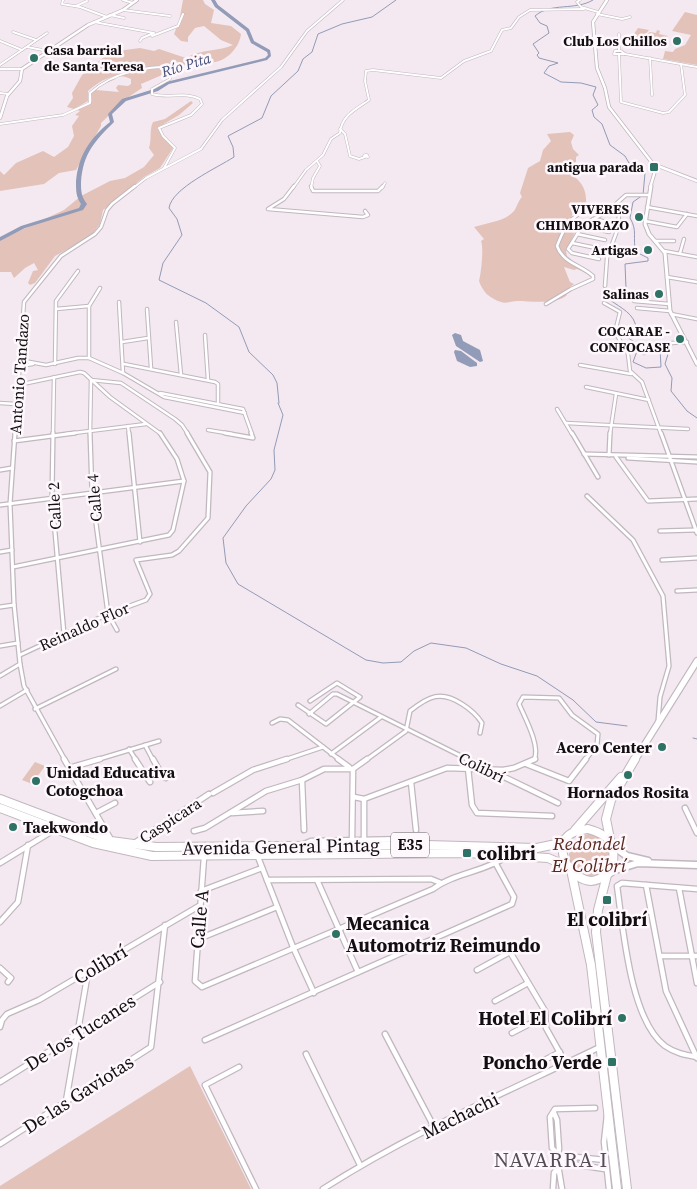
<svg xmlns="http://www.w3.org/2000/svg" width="697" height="1189" font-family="'Source Serif 4',serif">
  <rect width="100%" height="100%" fill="#f4e9f1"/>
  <g fill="#e3c2b9">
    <path d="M183 0H203L205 4 214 10 211 23 231 26 241 34C240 46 228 60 215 62 206 63 196 60 187 62L173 77 162 75 141 84 142 88 127 98 101 123V126L76 170 59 173 44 184 0 191V171L4 175 16 163 43 151 54 157 68 147 74 136 72 126 79 116 75 115 80 111 77 110 92 102 91 91C99 84 105 79 116 79L101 85 96 90 119 92 116 88 118 85 128 86 131 84V79C115 71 101 80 88 91V101L74 109 67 107 73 98 72 93 82 75 110 52 140 48 154 51 159 49 186 58C200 49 217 52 233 45L221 40 204 26 195 28 188 37V42L181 41 174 34 179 22Z"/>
    <path d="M685 12 697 15V65L663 59 665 51 673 52 675 49 685 45 691 35 672 31Z"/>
    <path d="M638 28 649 30 644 36 650 32 656 33 657 30 660 31 659 34 668 36 663 40 659 39 650 48 633 44 638 40 633 39 638 35 634 34Z"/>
    <path d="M191 101 193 103 179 115 157 128 173 148 160 168 144 177 103 210 100 224 90 237 55 256 35 283 30 285 28 283 33 271 38 270 34 263 25 268 14 278 11 272H0V240L64 210 81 196 110 181 125 178 144 167 154 155 149 148C152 139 149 130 153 122L165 119Z"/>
    <path d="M570 132 574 135 571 142 573 149 579 155 576 157V162L573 165 575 173 574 176C584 185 587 192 586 207L573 213 568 225 577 228 566 251 567 256 587 273 577 269 574 270 564 267 570 282 574 284 565 291 567 295C556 305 531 301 517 301 511 301 506 304 501 302 489 298 483 292 479 281 481 274 484 248 481 241L484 239 474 227C488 222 504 222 514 211 517 207 518 201 522 197L520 193 528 168 540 161 543 150 551 141 547 134Z"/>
    <path d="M35 762 45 766 32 784 22 780Z"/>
    <circle cx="590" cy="855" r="21"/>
    <path d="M190 1066 251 1189H0V1186Z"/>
  </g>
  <g fill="#929bb7">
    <path d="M455 333 461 335 463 341 480 350 483 361 480 362 456 346 452 335Z"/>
    <path d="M455 350 461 351 477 363V366L470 367 457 361 454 352Z"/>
  </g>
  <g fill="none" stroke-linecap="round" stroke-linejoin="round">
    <g stroke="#929bb7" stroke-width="1">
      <path d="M593 0C575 11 551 2 535 16L540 23 547 26 549 33 533 44 539 53 537 55 539 58 558 63 549 66 544 73 561 82 581 83 596 87 593 95 598 105 592 110 594 117 602 124 610 145 625 156 629 163 645 173 643 195 633 202 630 218C638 231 632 238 636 252L648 258V261L625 264 626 288 624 291 611 295 610 300C621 308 635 314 636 328L626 336 642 348 637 351 633 362 646 368 661 367 660 349 668 354 665 364 672 378 671 391 687 411 697 418"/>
      <path d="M278 403 283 415 274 450 275 470 271 479 246 506 223 538 226 563 238 584 366 660 383 663 401 662 414 651 431 643 466 648 501 664 537 676 573 700 596 722 627 726"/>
      <path d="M279 403 277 383 273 375 249 352 239 327 206 303 159 280 163 263 182 235 177 219 169 208C172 188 217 168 234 157L233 147 228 136 262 118 271 96 298 71 303 59 312 52 318 34 342 24 372 17 396 0"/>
      <path d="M693 738 697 739"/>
    </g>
    <path fill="#929bb7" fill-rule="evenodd" d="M211 0H215L218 5 249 29 254 41 270 50 271 56 267 60 169 84 158 91 126 101 112 114 114 122C95 141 83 153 81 182 81 191 81 196 87 204L83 210 25 228 0 241V237L21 226 79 208 81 204C76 196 76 191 76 182 78 156 90 138 110 122L108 114 122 99 154 89 166 82 265 58 268 55 267 52 251 43 246 31 215 7Z"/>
    <g stroke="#c1b7bf" stroke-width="3">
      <g id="minor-far3">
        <path d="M63 0 62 4 80 7 107 17"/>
        <path d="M123 0 133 3"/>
        <path d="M580 0 577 2 581 7 598 12"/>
        <path d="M76 6 87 1"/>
        <path d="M123 10 170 16"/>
        <path d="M597 14 622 19 630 17"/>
        <path d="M110 15 124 18"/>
        <path d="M94 22 154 33 142 38 140 41"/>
        <path d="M13 32 36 40"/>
        <path d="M619 34V51"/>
        <path d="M152 36 178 26 183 14"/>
        <path d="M0 41 22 50"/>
        <path d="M27 47 48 51"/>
        <path d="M615 51H621L625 54H614Z"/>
        <path d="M625 54 697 67"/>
        <path d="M619 55 621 102 663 113 669 112 685 95 681 64"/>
        <path d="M650 58 652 95"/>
        <path d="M0 65 47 33"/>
        <path d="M0 69H22"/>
        <path d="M0 93 8 94"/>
        <path d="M0 124 63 115 90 103V93C114 71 146 67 177 66L170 73V79L152 89V94C168 99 185 91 200 99L202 104 191 115 159 128 163 136 175 148 164 168"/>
        <path d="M340 129 345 134 350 156 359 159 365 157"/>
        <path d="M365 155H367L368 157 364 156Z"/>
        <path d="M133 188 146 178 201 149 222 120 281 67 307 31 343 0"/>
        <path d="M293 188 306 170 323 155 331 139 340 133C341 116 356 109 369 100L365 81 366 71 373 70 441 78 464 61 491 51 502 30 511 28 519 17 530 10 584 9"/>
        <path d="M311 188 313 178 320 166 317 161"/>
        <path d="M382 188 385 183"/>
      </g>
    </g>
    <g stroke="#c1b7bf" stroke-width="4.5">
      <g id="minor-far2">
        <path d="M294 186 284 199 268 209 363 217 368 215 365 211"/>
        <path d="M311 186 313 191H378L383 186"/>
        <path d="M647 207 697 216"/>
        <path d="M593 219 612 223"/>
        <path d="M645 221 677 227 687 214"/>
        <path d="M582 226 609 232"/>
        <path d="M577 234 605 240"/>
        <path d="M655 241H674"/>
        <path d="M572 243 601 249"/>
        <path d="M610 250 632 253"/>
        <path d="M664 251 697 257"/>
        <path d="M680 253 684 239"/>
        <path d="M599 259 572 253 568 249 583 225 608 211 626 195H648"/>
        <path d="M667 277 697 282"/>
        <path d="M634 301 669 304"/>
        <path d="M119 302 123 373"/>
        <path d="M604 303 620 312 615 332 628 354 630 371 642 382 661 434"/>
        <path d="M546 304 571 289 593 279V276C581 265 563 263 557 246 560 239 563 230 568 224 579 209 604 201 619 213L618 228 607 258 605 286"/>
        <path d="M637 308 670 311"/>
        <path d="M56 309 89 306"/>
        <path d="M147 309 151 368"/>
        <path d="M671 314 697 319"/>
        <path d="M176 322 181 375"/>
        <path d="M205 335 208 380"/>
        <path d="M122 342 148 338"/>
        <path d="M596 345 626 350"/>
        <path d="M644 353 658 344 687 342"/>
        <path d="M89 358V306L100 288"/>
        <path d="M19 360 46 365 78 358H89L123 373 164 397 245 413"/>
        <path d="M55 364 56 301 78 271"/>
        <path d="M124 364 215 382 218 384V404"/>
        <path d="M580 365 631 374"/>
        <path d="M19 366 33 364"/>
        <path d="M18 385 80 372 84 373 110 397 161 434"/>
        <path d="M586 387 649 400"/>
        <path d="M160 393 243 409 252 434"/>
        <path d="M0 403 16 404"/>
        <path d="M557 409 572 434"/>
        <path d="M566 423 688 429"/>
        <path d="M128 426 129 434"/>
        <path d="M208 430 232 434"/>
        <path d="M15 434 24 302 61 256 95 234 101 227 107 210 112 204 135 186"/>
        <path d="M53 434 54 377"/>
        <path d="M66 434 146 424"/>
        <path d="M90 434 91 380 121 383 175 419 182 425 188 434"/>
        <path d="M610 434 616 394"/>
      </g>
    </g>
    <g stroke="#c1b7bf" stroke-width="5.5">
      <g id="minor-far1">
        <path d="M15 433 10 504 14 604 20 664 24 686 65 760"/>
        <path d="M53 433 52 498 64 634"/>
        <path d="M90 433 92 493 108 614"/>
        <path d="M129 433 140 542"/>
        <path d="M225 433 253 438 251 433"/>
        <path d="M572 433 598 477"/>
        <path d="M661 433 697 533"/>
        <path d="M14 441 75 433"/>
        <path d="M584 454 697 457"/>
        <path d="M609 455 610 433"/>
        <path d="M616 457 648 501 697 499"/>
        <path d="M628 458 697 462"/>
        <path d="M0 470 12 468"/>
        <path d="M587 496 633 540 663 596 669 666 660 697 658 721"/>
        <path d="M0 505 184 481"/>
        <path d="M660 531 696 530"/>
        <path d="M0 552 12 550"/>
        <path d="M662 560 697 558"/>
        <path d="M13 567 169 535 173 530 184 481 177 459 160 433"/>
        <path d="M677 591 697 590"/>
        <path d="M0 607 14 605"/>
        <path d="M108 614 117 630"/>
        <path d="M108 614 146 600 150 594 136 560 172 555 179 551 208 518 210 472 187 433"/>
        <path d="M0 646 18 643"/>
        <path d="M20 655 108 614"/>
        <path d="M0 676 20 664"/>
        <path d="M298 705 326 724 360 697 337 683 310 701"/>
        <path d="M0 706 27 690"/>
        <path d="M35 709 116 669"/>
        <path d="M309 714 333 694H337L469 760"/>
        <path d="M272 723 280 719 288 720 340 760"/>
        <path d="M145 745 153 760"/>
        <path d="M129 749 136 760"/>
        <path d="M331 754 381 717"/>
        <path d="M96 760 159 741"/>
        <path d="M284 760 323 747"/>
        <path d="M366 760 406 731 410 711C429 696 441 690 462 704 470 709 477 715 482 723L480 733"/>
        <path d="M534 760C541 747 525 718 519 704L523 697 559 698 572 715 598 734 597 745 585 760"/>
      </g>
    </g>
    <g stroke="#c1b7bf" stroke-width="7">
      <g id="minor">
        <path d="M64 759 110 838"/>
        <path d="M135 759 150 782"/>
        <path d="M153 759 163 777 166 778"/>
        <path d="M338 759 349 767"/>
        <path d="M467 759 558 803"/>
        <path d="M526 764 569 781 586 759"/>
        <path d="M69 768 100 759"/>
        <path d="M468 768 472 805 477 813 552 816"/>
        <path d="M353 769 367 759"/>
        <path d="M302 780 304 830"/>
        <path d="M411 782 416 830"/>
        <path d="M213 793 253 770 287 759"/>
        <path d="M354 797 364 799 447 768 503 770 514 768 535 759"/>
        <path d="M364 799V840"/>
        <path d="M685 808 697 833"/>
        <path d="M96 813 115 803"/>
        <path d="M232 813 263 811"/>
        <path d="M194 831 205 828 266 791 302 780 324 769H353"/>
        <path d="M352 840 353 769"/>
        <path d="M136 842 209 794"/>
        <path d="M304 844 311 841 407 839 416 843"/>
        <path d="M204 857 195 981 202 987 433 889C454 873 484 872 506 857"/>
        <path d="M258 857 293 947 314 993"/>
        <path d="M0 863 54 830"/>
        <path d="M267 880 431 879 441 883"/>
        <path d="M317 880 358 972"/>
        <path d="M646 885 666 991 697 1058"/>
        <path d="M679 888 697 983"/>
        <path d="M697 889 622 883 617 886C623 927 630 1020 665 1046 675 1053 685 1055 697 1057"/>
        <path d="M201 891 262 868"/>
        <path d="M0 922 18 902 28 845"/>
        <path d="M196 940 277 907"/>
        <path d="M510 952 545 1011 546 1028 565 1062"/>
        <path d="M660 956H697"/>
        <path d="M0 968 11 978 8 982"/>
        <path d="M477 970 521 946"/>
        <path d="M495 1001 528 983"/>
        <path d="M0 1027 2 1020 7 1014 39 1000 199 906"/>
        <path d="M512 1033 545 1016"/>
        <path d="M385 1034 434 1127"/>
        <path d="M205 1040 512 904 514 897 496 864"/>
        <path d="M306 1054 360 1165"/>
        <path d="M239 1067 205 1085 256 1189"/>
        <path d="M531 1067 560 1052"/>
        <path d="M0 1082 160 982"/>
        <path d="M66 1101 88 972"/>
        <path d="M554 1113 557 1120 559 1149 557 1159 562 1189"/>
        <path d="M607 1115 604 1142 609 1189"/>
        <path d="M0 1144 151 1047 165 925"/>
        <path d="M556 1152 552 1148 550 1117 555 1109 595 1108"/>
        <path d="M558 1162 566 1156 605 1160"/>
        <path d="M558 1162 605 1169"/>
        <path d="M323 1189C410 1133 507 1092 600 1047"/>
        <path d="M553 1189 554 1173 558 1168"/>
      </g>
    </g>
    <g stroke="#c1b7bf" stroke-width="4">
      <g id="tertiary-far1">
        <path d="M607 0 593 22 597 68 605 88 609 107 653 164 697 181"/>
        <path d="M0 118 7 96 20 81 22 69 88 25 123 10 137 0"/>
        <path d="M650 188 655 171 653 164"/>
      </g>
    </g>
    <g stroke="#c1b7bf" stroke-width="5">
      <path id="tertiary" d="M651 186 645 224 649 234 665 253 670 311 697 364"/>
    </g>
    <g stroke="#c1b7bf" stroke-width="9">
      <g id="secondary">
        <path d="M613 846 627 856 648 861"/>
        <path d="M612 871 638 863 697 865"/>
      </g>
    </g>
    <g stroke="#c1b7bf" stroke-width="8">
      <path id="trunk-far1" d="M635 760 697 661"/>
    </g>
    <g stroke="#c1b7bf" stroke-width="10">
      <g id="trunk">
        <path d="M0 799 111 841 156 847 426 845 537 848 556 844 567 838"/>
        <path d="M0 808 93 843 152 856 467 853 548 858 567 866"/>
        <path d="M588 829C614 836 616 847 612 871 606 875 599 881 591 881 573 880 554 854 567 837 572 831 581 830 588 829Z"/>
        <path d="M575 830 621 777"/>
        <path d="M610 839 606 819 611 800 635 759"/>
        <path d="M571 870 591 965 617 1189"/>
        <path d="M607 875 598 910 596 932 627 1189"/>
      </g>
    </g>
    <use href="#minor-far3" stroke="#fff" stroke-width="2"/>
    <use href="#minor-far2" stroke="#fff" stroke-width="2.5"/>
    <use href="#minor-far1" stroke="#fff" stroke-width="3"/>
    <use href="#minor" stroke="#fff" stroke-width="4.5"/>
    <use href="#tertiary-far1" stroke="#fff" stroke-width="2.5"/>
    <use href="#tertiary" stroke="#fff" stroke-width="3"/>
    <use href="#secondary" stroke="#fff" stroke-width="6"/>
    <use href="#trunk-far1" stroke="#fff" stroke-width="5.5"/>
    <use href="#trunk" stroke="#fff" stroke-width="8"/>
  </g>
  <g fill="#2d7265" stroke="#fef8fd" stroke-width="2">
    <circle cx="677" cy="41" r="5"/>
    <circle cx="34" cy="58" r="5"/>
    <rect x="649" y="162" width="10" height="10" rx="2.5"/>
    <circle cx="639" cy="217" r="5"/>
    <circle cx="648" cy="250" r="5"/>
    <circle cx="659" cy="294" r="5"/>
    <circle cx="680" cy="339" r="5"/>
    <circle cx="662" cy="747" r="5"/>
    <circle cx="628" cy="775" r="5"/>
    <circle cx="36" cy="781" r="5"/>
    <circle cx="13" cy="827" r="5"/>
    <rect x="462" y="848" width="10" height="10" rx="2.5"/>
    <rect x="602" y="895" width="10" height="10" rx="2.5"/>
    <circle cx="336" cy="934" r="5"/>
    <circle cx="622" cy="1018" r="5"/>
    <rect x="607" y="1057" width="10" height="10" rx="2.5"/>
  </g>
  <g text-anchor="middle" stroke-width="5" stroke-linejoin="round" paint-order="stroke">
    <g font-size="14" font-weight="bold" fill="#120e11" stroke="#fef8fd" text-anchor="end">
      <text x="667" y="46">Club Los Chillos</text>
      <text x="44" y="55" text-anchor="start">Casa barrial<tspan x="44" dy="16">de Santa Teresa</tspan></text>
      <text x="644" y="172">antigua parada</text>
      <text x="629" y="214">VIVERES<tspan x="629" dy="16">CHIMBORAZO</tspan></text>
      <text x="638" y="255">Artigas</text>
      <text x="649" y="299">Salinas</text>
      <text x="670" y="336">COCARAE -<tspan x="670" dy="16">CONFOCASE</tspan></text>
    </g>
    <g font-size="15" font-style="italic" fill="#45507b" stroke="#fef8fd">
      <text transform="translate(186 65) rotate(-17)" y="5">Río Pita</text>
    </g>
    <rect fill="#fef8fd" stroke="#595458" stroke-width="1" x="391" y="832.5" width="38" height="25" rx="4"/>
    <g font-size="15" font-weight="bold" fill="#120e11">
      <text x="410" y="850">E35</text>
    </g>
    <g font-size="16" fill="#120e11" stroke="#fef8fd">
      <text transform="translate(19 374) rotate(-86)" y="6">Antonio Tandazo</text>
      <text transform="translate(94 498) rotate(-95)" y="6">Calle 4</text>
      <text transform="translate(54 506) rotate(-93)" y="6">Calle 2</text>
      <text transform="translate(84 626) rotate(-24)" y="6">Reinaldo Flor</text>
      <text transform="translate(482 767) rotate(26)" y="6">Colibrí</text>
      <text transform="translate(170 820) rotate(-33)" y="6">Caspicara</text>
    </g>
    <g font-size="16" font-weight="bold" fill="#120e11" stroke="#fef8fd" text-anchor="start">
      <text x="652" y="753" text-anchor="end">Acero Center</text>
      <text x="46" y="778">Unidad Educativa<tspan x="46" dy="18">Cotogchoa</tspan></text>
      <text x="628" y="798" text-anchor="middle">Hornados Rosita</text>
      <text x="23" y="833">Taekwondo</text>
    </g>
    <g font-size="19" font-style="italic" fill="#58281c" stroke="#fef8fd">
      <text x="589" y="850">Redondel<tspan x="589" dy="22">El Colibrí</tspan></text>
    </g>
    <g font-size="19" fill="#120e11" stroke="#fef8fd">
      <text transform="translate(281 846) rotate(-1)" y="7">Avenida General Pintag</text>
      <text transform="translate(199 919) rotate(-85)" y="7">Calle A</text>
      <text transform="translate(100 964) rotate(-31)" y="7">Colibrí</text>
      <text transform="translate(80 1032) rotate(-32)" y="7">De los Tucanes</text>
      <text transform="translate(78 1094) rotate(-33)" y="7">De las Gaviotas</text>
      <text transform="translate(460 1115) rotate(-26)" y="7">Machachi</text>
    </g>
    <g font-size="19" font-weight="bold" fill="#120e11" stroke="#fef8fd" text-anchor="start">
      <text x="477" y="860">colibri</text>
      <text x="607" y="926" text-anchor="middle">El colibrí</text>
      <text x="346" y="930">Mecanica<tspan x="346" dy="22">Automotriz Reimundo</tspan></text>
      <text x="612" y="1025" text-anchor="end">Hotel El Colibrí</text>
      <text x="602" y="1069" text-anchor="end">Poncho Verde</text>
    </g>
    <g font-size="21" letter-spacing="1" fill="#574e55" stroke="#fef8fd">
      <text x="551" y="1167">NAVARRA I</text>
    </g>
  </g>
</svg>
